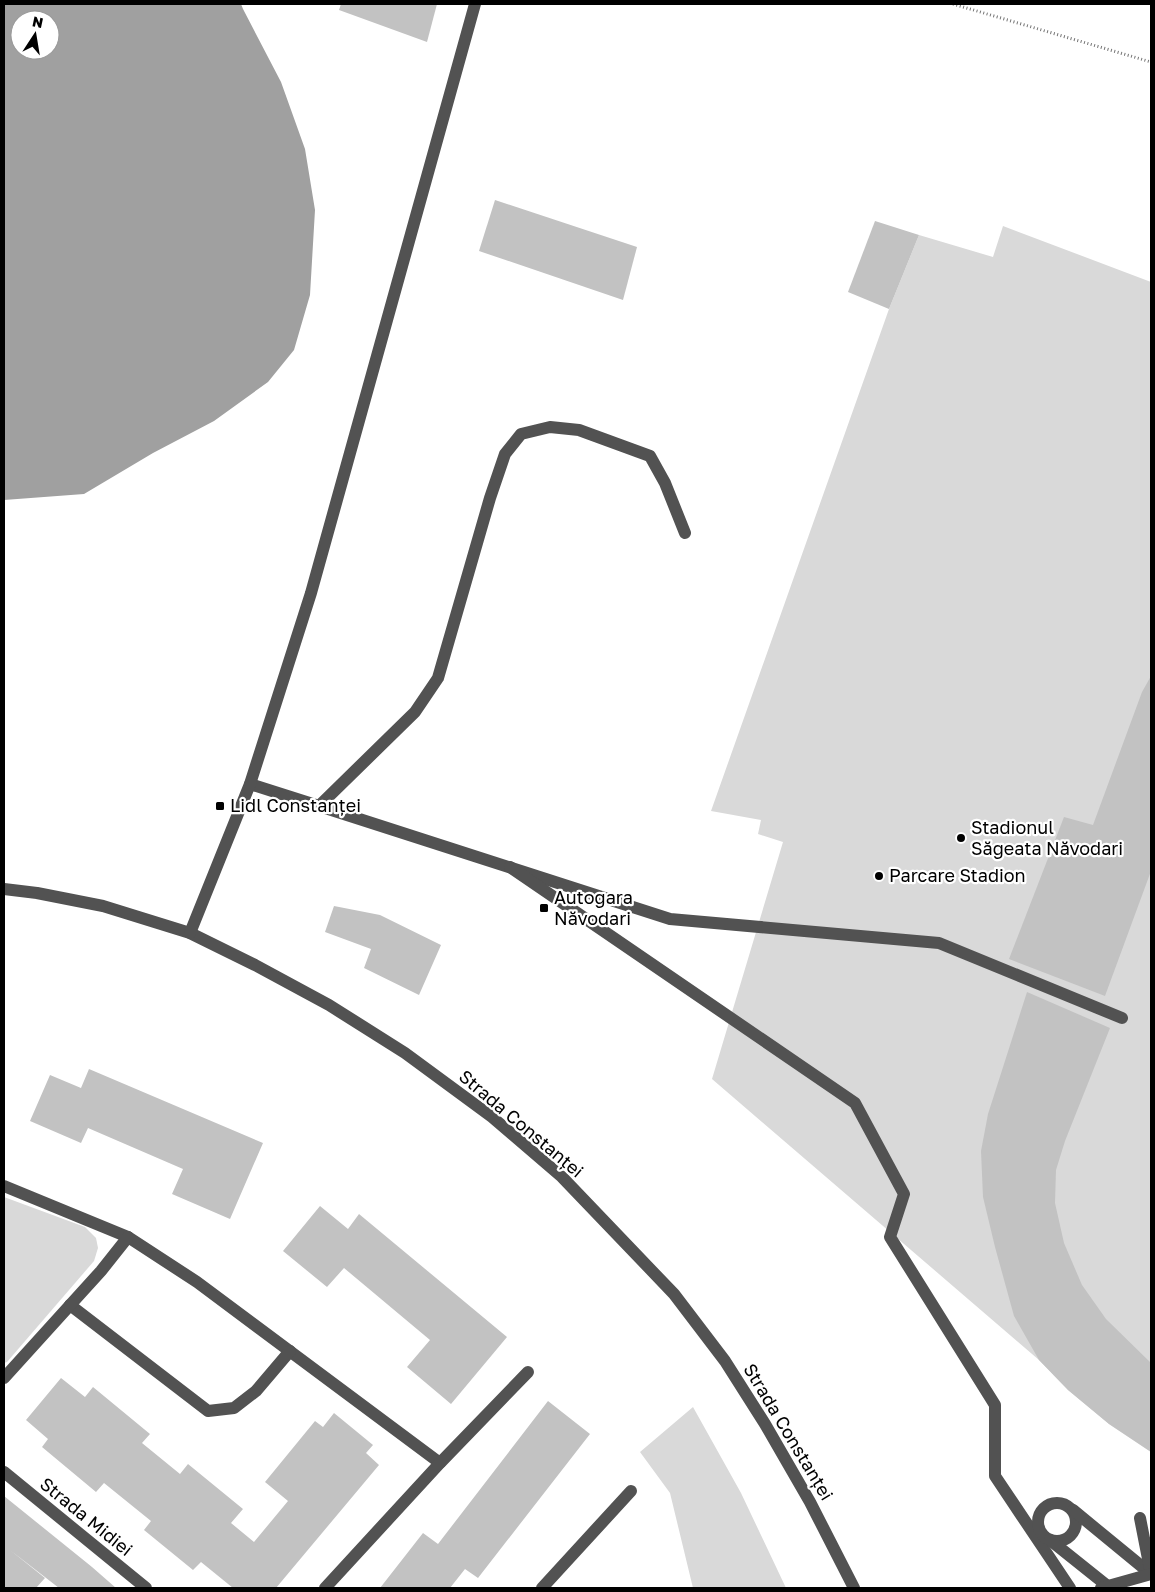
<svg xmlns="http://www.w3.org/2000/svg" width="1155" height="1592" font-family="'Golos Text',sans-serif">
  <rect width="100%" height="100%" fill="#fff"/>
  <g fill="#d9d9d9">
    <path d="M1003 226 1151 282V1452L1109 1424 1068 1390 1039 1360 712 1079 783 842 758 834 761 820 711 811 889 309 919 235 993 257Z"/>
    <path d="M4 1197 85 1227 96 1238 98 1248 94 1261 7 1362 4 1363Z"/>
    <path d="M693 1407 741 1493 786 1588H693L670 1493 640 1452Z"/>
  </g>
  <path fill="#a0a0a0" fill-rule="evenodd" d="M4 4H241L243 9 281 82 305 149 315 210 310 295 294 350 268 382 214 421 153 453 84 494 4 500ZM20 20H50V50H20Z"/>
  <g fill="#c2c2c2">
    <path d="M341 4H437L427 42 339 10Z"/>
    <path d="M495 200 637 247 623 300 479 251Z"/>
    <path d="M875 221 919 235 889 309 848 292Z"/>
    <path d="M1151 676V871L1105 996 1009 959 1064 817 1093 825 1142 692Z"/>
    <path d="M334 906 380 915 441 945 419 995 364 968 371 949 325 932Z"/>
    <path d="M1027 992 1110 1028 1065 1141 1056 1170 1055 1203 1064 1243 1082 1285 1106 1319 1151 1363V1452L1109 1424 1068 1390 1039 1360 1014 1316 995 1247 983 1197 981 1151 988 1114Z"/>
    <path d="M89 1069 263 1143 230 1219 172 1194 183 1169 88 1128 81 1143 30 1121 50 1075 81 1088Z"/>
    <path d="M320 1206 348 1229 359 1214 507 1337 451 1404 407 1367 430 1340 344 1268 327 1287 283 1251Z"/>
    <path d="M61 1378 85 1397 93 1387 150 1434 142 1443 180 1474 188 1464 243 1509 231 1523 254 1542 288 1501 265 1482 315 1421 323 1427 334 1413 373 1445 366 1453 379 1465 276 1588H233L201 1562 193 1570 144 1530 151 1521 104 1483 96 1492 42 1447 48 1439 26 1420Z"/>
    <path d="M548 1401 590 1434 478 1578 465 1569 450 1588H380L423 1533 438 1544Z"/>
    <path d="M4 1496 92 1567 116 1588H59L10 1550 45 1578 36 1588H4Z"/>
  </g>
  <g fill="none" stroke-linecap="round" stroke-linejoin="round">
    <path stroke="#747474" stroke-width="3" stroke-dasharray="1 2.5" stroke-linecap="butt" d="M953 4 1151 62"/>
    <g stroke="#525252" stroke-width="12">
      <path d="M250 784 319 806 415 712 438 678 490 498 505 454 521 434 550 427 579 430 650 456 665 483 685 533"/>
      <path d="M319 806 670 919 939 943 1122 1018"/>
      <path d="M510 867 855 1103 904 1194 890 1237 995 1405V1476L1070 1588"/>
      <path d="M4 889 37 893 103 906 190 933 255 965 329 1005 405 1053 492 1117 562 1177 674 1294 725 1361 765 1424 810 1502 854 1588"/>
      <path d="M190 933 250 784 311 593 475 4"/>
      <path d="M4 1186 128 1237 197 1282 440 1463"/>
      <path d="M70 1305 208 1411 234 1408 256 1391 290 1351"/>
      <path d="M4 1378 101 1271 128 1237"/>
      <path d="M4 1472 146 1588"/>
      <circle cx="1057" cy="1522" r="19"/>
      <path d="M1073 1510 1151 1574"/>
      <path d="M1140 1518 1151 1574"/>
      <path d="M1050 1540 1110 1588"/>
      <path d="M325 1588 440 1463 528 1372"/>
      <path d="M542 1588 631 1491"/>
      <path d="M1101 1588 1151 1574"/>
    </g>
  </g>
  <g fill="#000" stroke="#fff" stroke-width="2">
    <rect x="215" y="801" width="10" height="10" rx="2.5"/>
    <circle cx="961" cy="838" r="5"/>
    <circle cx="879" cy="876" r="5"/>
    <rect x="539" y="903" width="10" height="10" rx="2.5"/>
  </g>
  <g text-anchor="middle" stroke-width="4.5" stroke-linejoin="round" paint-order="stroke">
    <g font-size="18" fill="#000" stroke="#fff" text-anchor="start">
      <text x="230" y="812">Lidl Constanței</text>
      <text x="971" y="834">Stadionul<tspan x="971" dy="21">Săgeata Năvodari</tspan></text>
      <text x="889" y="882">Parcare Stadion</text>
      <text x="554" y="904">Autogara<tspan x="554" dy="21">Năvodari</tspan></text>
    </g>
    <g font-size="18" fill="#000" stroke="#fff">
      <text transform="translate(521 1124) rotate(40)" y="6">Strada Constanței</text>
      <text transform="translate(788 1432) rotate(59)" y="6">Strada Constanței</text>
      <text transform="translate(86 1517) rotate(39)" y="6">Strada Midiei</text>
    </g>
  </g>
  <rect width="1155" height="1592" fill="none" stroke="#000000" stroke-width="10"/>
  <g transform="translate(35 35) rotate(12)"><circle r="24" fill="#ffffff" stroke="#999999"/>
  <path d="M0-4L9 19L0 12L-9 19Z" fill="#000000"/>
  <text y="-8" font-size="14" font-weight="bold" text-anchor="middle" fill="#000000">N</text>
  </g>
</svg>
